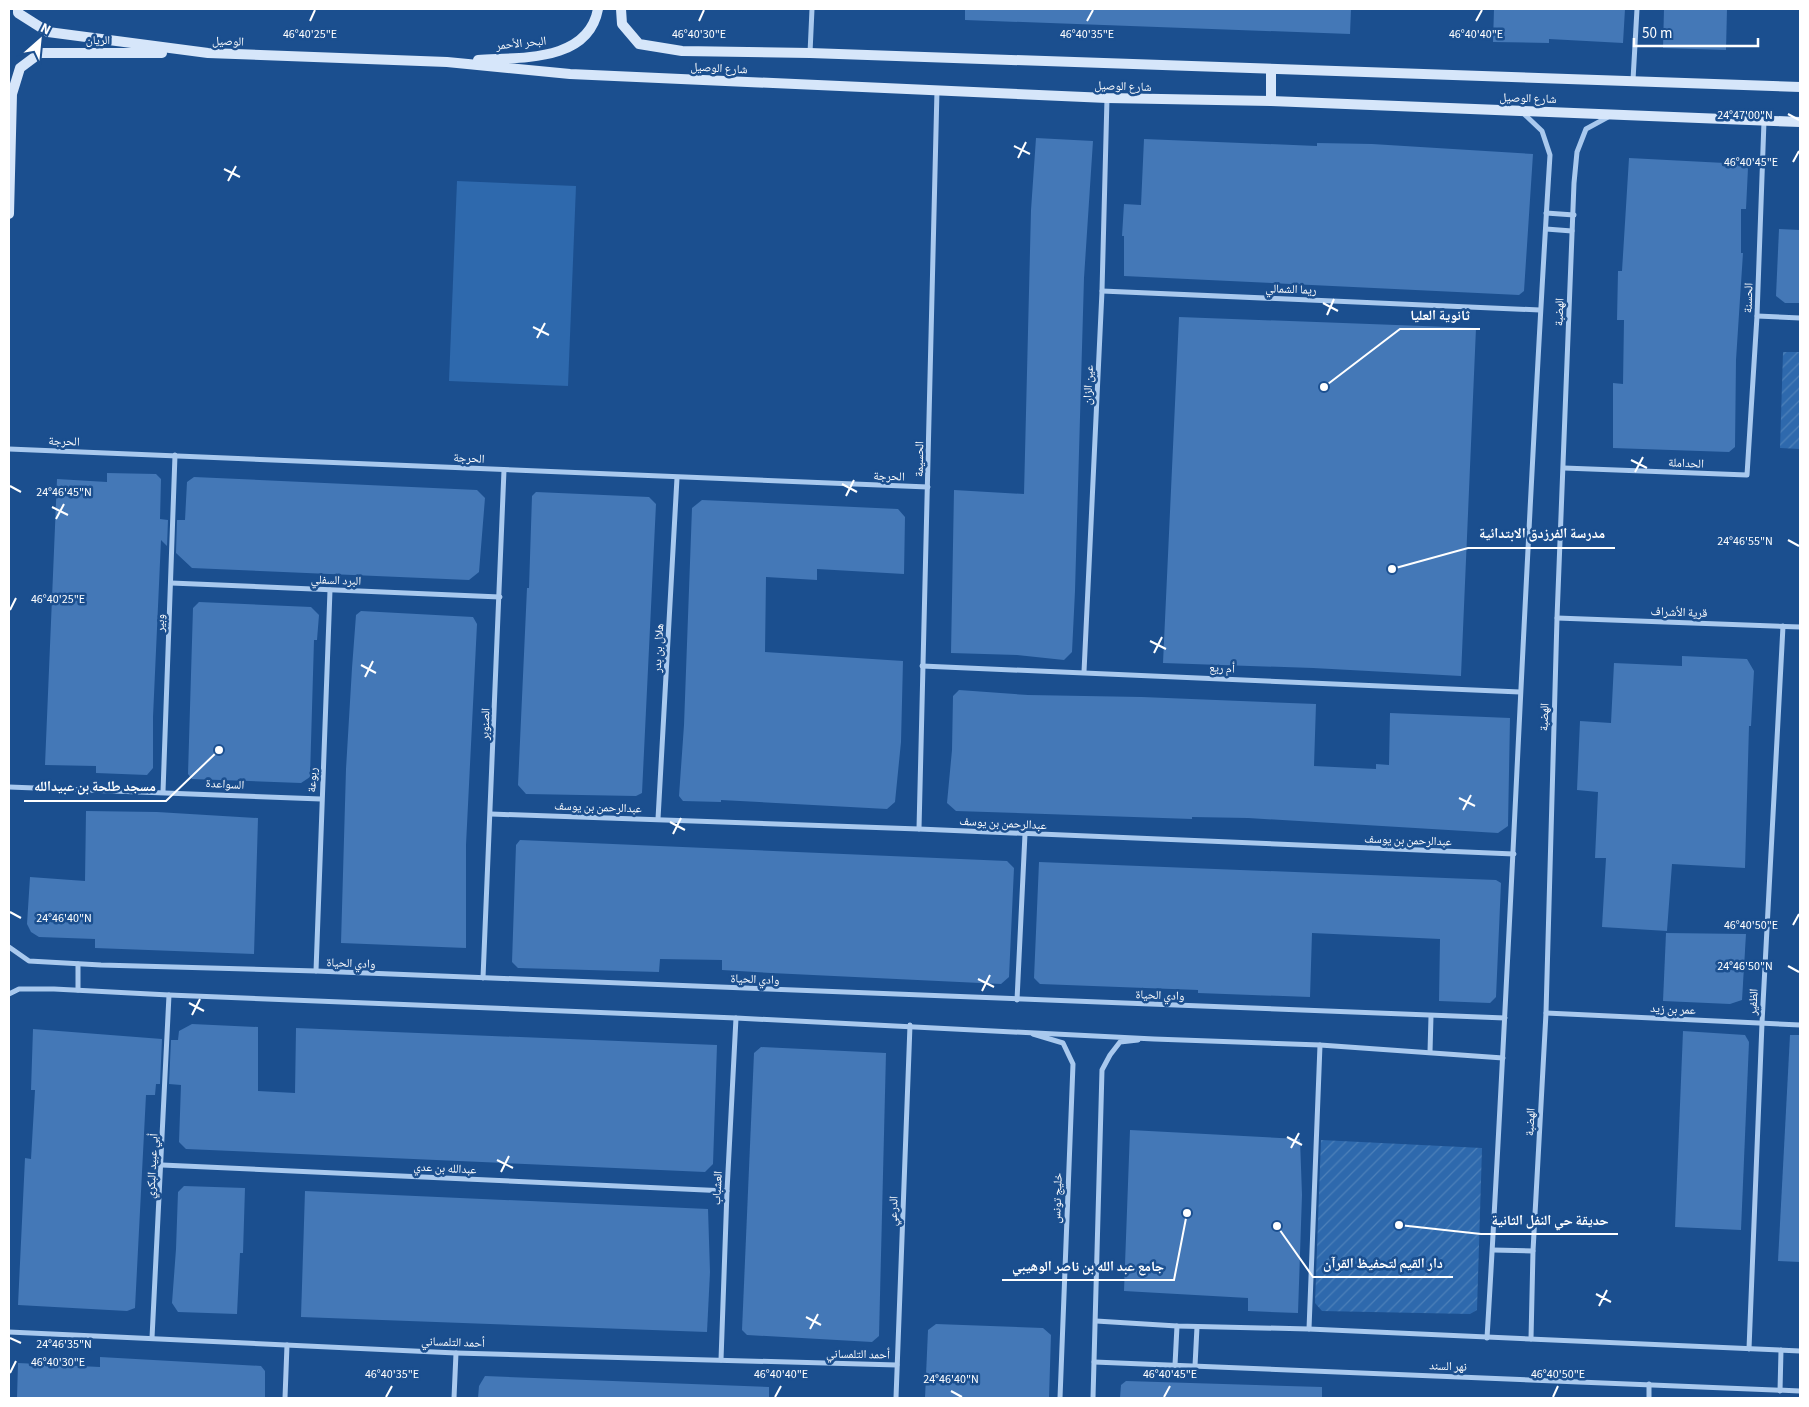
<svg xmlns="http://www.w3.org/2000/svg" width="1809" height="1407" font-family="'Source Sans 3','Noto Naskh Arabic',sans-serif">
  <defs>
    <pattern id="garden-furrows" width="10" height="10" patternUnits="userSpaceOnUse" patternTransform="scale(1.25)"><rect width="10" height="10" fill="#2e69ad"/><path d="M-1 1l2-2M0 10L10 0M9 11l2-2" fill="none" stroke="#4d80b9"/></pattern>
  </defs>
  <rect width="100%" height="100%" fill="#1b4f8f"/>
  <path fill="#2e69ad" d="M457 181 576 186 568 386 449 381Z"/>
  <g fill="url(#garden-furrows)">
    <path d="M1783 352H1800V449L1780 448Z"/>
    <path d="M1321 1140 1482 1148 1477 1310 1470 1314 1322 1311 1315 1303Z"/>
  </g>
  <g fill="#4478b7">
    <path d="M965 9H1351L1350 34 965 20Z"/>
    <path d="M1494 9H1625L1623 43 1549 39V43L1493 42Z"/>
    <path d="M1664 9H1727L1726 50 1663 48Z"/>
    <path d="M1036 138 1093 141 1084 278 1075 591 1072 652 1064 660 1017 655 951 653 954 490 1024 494 1031 210Z"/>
    <path d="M1144 139 1317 146V143L1372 144 1533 154 1524 291 1519 295 1124 276V236H1122L1124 204 1141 205Z"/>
    <path d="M1629 158 1744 164 1748 168 1746 209H1741V253H1743L1736 360 1735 447 1729 452 1613 448V383L1623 384 1624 320H1617L1618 271H1622Z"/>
    <path d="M1779 229 1800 230V303H1785L1776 296Z"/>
    <path d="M1179 317 1476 328 1461 676 1313 668 1163 663Z"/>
    <path d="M107 473 156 474 161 479 160 519 168 520 167 546 161 540 153 717V768L147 775 96 773V766L45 765 57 479 107 482Z"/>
    <path d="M194 477 477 490 485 498 479 572 469 580 192 568 176 553 177 520H185L187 482Z"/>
    <path d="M536 492 649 497 656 504 642 793 636 796 526 794 518 785 527 588H529L532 496Z"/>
    <path d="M702 500 898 509 905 517 904 574 817 569V580L766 577 765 652 903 661 901 742 895 802 887 809 721 800V802L683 801 679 796 684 725 692 508Z"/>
    <path d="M199 602 311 607 319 615 317 640H314L310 777 301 783 192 779 188 774 193 608Z"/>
    <path d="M361 611 473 617 477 624 466 845V948L341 943 346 769 352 668 356 615Z"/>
    <path d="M1682 656 1747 659 1754 671 1751 726H1749L1745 868 1672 864 1667 931 1602 927 1606 858H1595L1598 792 1577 790 1580 721 1611 723 1614 663 1682 666Z"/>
    <path d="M959 690 1028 695 1142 697 1316 704 1314 766 1376 769V764L1389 765 1390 713 1510 718 1508 826 1498 833 1248 818 1192 817V819L956 811 947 803 952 750 953 696Z"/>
    <path d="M86 811 157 812 258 818 254 954 95 948V939L39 937 31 932 27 924 30 877 85 881Z"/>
    <path d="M520 840 1007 861 1014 868 1009 977 1001 984 771 973 722 970V960L660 959 659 972 518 968 512 962 516 845Z"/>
    <path d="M1039 862 1496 880 1501 883 1496 997 1490 1003 1439 1001 1440 939 1312 933 1310 997 1198 993V990L1040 984 1034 978Z"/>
    <path d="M1666 933 1746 934 1742 1000 1730 1004 1663 1001Z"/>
    <path d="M192 1024 258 1027V1091L295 1093 296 1028 717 1045 713 1164 705 1172 186 1149 179 1142 181 1085 169 1084 171 1040H178L179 1031Z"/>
    <path d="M33 1029 162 1039 160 1084H156L155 1095H146L135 1308 127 1311 18 1305 25 1158 31 1159 35 1090H31Z"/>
    <path d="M1683 1031 1745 1035 1749 1042 1741 1230 1675 1227Z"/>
    <path d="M1790 1035H1800V1262L1778 1261Z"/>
    <path d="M761 1047 886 1053 879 1336 872 1342 747 1335 742 1330 754 1053Z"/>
    <path d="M1130 1130 1300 1139 1302 1195 1298 1313 1248 1311V1298L1124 1291Z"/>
    <path d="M184 1186 245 1188 243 1253H240L237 1314 178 1312 172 1303 176 1249 178 1192Z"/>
    <path d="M305 1191 708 1209 710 1272 707 1332 301 1317Z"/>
    <path d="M936 1324 1043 1328 1051 1335 1049 1398H925L928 1330Z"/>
    <path d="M100 1357 261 1366 265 1371V1398H17L18 1363 100 1367Z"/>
    <path d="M485 1376 769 1387V1398H478L479 1386Z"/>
    <path d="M1126 1381 1322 1387V1398H1120L1121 1385Z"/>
  </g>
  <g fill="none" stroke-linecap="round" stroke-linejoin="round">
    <g stroke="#a9c9ee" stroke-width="5">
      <path d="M810 53 812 9"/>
      <path d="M1633 80 1637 9"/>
      <path d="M1546 213 1574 215"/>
      <path d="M1546 229 1572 231"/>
      <path d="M1102 291 1540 310"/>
      <path d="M1757 316 1800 318"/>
      <path d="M9 449 928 487"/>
      <path d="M1564 468 1747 475 1757 316 1764 121"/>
      <path d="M171 583 500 597"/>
      <path d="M1557 618 1800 627"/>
      <path d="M922 666 1520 692"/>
      <path d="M1084 672 1102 291 1107 98"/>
      <path d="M9 787 321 799"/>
      <path d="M163 792 175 455"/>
      <path d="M491 814 919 829 1514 854"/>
      <path d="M658 819 677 478"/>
      <path d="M919 829 937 90"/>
      <path d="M9 947 29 961 101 965 316 971 1505 1018"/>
      <path d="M316 971 330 590"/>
      <path d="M483 978 504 470"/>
      <path d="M78 990V964"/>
      <path d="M9 994 19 989H54L169 995 736 1018 1154 1039 1320 1045 1503 1058"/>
      <path d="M1017 1000 1025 834"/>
      <path d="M1546 1013 1800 1025"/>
      <path d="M1033 1034 1063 1043 1073 1064 1060 1398"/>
      <path d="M1430 1052 1431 1016"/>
      <path d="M162 1165 727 1191"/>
      <path d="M1493 1250 1533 1251"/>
      <path d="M1096 1321 1177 1326 1309 1329 1800 1351"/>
      <path d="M1309 1329 1320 1045"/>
      <path d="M9 1332 456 1353 897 1365"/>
      <path d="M152 1338 169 995"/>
      <path d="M1487 1338C1511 944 1525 549 1550 155L1542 131 1522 112"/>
      <path d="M1531 1339 1533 1251 1546 1013 1557 618 1574 183 1577 152 1586 129 1608 117"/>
      <path d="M1749 1349 1762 1023 1783 626"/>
      <path d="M721 1360 727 1191 736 1018"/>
      <path d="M1094 1362 1800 1391"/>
      <path d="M1175 1365 1177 1326"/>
      <path d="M1195 1366 1197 1327"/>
      <path d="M1780 1391 1781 1350"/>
      <path d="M285 1398 287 1345"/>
      <path d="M454 1398 456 1353"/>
      <path d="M896 1398 910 1025"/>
      <path d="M1093 1398 1102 1070 1110 1055 1120 1042 1138 1040"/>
      <path d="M1649 1398V1384"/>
    </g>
    <g stroke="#d6e6fa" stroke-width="10">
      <path d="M18 9V13L48 32 208 53 447 62 570 74 1107 98 1271 101 1800 122"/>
      <path d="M621 9 622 24 639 44 682 51 810 53 1800 87"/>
      <path d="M478 60C519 57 588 63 598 9"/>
      <path d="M1271 69V101"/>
      <path d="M9 214 12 94 20 68 40 53H162"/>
    </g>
  </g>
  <path fill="none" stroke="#fff" stroke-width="2" d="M310 21 315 10M699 21 704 10M1087 21 1093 10M1476 21 1482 10M1788 114 1799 120M1014 146 1030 154M1018 158 1026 142M1793 162 1799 151M224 169 240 177M228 181 236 166M1323 303 1338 311M1327 315 1334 299M533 327 549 335M537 338 545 323M1631 460 1647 468M1635 472 1643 457M842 484 857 492M10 486 21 492M846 496 854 480M52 507 68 515M56 519 64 504M1788 540 1799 546M10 610 16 598M1150 641 1166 649M1154 653 1162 637M361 665 376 673M365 677 373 661M1459 798 1475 806M1463 810 1471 795M670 822 685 830M673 834 681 818M10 912 21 918M1793 925 1799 914M1788 966 1799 972M978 979 994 987M982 991 990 975M189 1003 204 1011M192 1015 200 999M1287 1137 1302 1145M1291 1148 1299 1133M497 1160 513 1168M501 1172 509 1156M1596 1294 1611 1302M1599 1306 1607 1290M806 1317 821 1325M810 1329 818 1314M10 1338 21 1343M10 1373 16 1361M951 1391 962 1397M386 1397 392 1386M775 1397 781 1386M1164 1397 1170 1386M1553 1397 1558 1386"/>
  <g text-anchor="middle" stroke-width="5" stroke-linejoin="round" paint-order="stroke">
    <g font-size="12" fill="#fff" stroke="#1b4f8f">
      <text x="98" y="44">الريان</text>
      <text transform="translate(228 41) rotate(2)" y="4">الوصيل</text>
      <text transform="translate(521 43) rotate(-6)" y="4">البحر الأحمر</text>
      <text transform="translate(719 68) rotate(3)" y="4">شارع الوصيل</text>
      <text transform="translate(1123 86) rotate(2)" y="4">شارع الوصيل</text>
      <text transform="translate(1528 98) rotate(2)" y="4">شارع الوصيل</text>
      <text transform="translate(1291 289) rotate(2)" y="4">ريما الشمالي</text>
      <text transform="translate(1748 298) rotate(-88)" y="4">الحسنة</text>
      <text transform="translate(1559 312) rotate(-88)" y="4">الهضبة</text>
      <text transform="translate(1088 385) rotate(-87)" y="4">عين الزان</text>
      <text transform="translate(64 441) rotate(2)" y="4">الحرجة</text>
      <text transform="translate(469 458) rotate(3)" y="4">الحرجة</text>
      <text transform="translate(919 459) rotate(-89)" y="4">الحسيمة</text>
      <text transform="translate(1686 463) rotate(2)" y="4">الحداملة</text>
      <text transform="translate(889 476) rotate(2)" y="4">الحرجة</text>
      <text transform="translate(336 580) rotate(2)" y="4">البرد السفلي</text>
      <text transform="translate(1679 612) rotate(2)" y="4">قرية الأشراف</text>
      <text transform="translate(160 623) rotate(-88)" y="4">وبير</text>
      <text transform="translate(658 648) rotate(-87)" y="4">هلال بن بدر</text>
      <text transform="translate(1222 668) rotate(3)" y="4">أم ريع</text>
      <text transform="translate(1544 717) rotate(-88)" y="4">الهضبة</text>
      <text transform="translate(485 724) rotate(-88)" y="4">الصنوبر</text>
      <text transform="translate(312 780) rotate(-87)" y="4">ربوعة</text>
      <text transform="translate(225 784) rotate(3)" y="4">السواعدة</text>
      <text transform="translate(598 807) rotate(2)" y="4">عبدالرحمن بن يوسف</text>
      <text transform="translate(1003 823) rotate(3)" y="4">عبدالرحمن بن يوسف</text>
      <text transform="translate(1408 840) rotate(2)" y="4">عبدالرحمن بن يوسف</text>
      <text transform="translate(351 963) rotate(2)" y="4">وادي الحياة</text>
      <text transform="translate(755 979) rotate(2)" y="4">وادي الحياة</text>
      <text transform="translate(1160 995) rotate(2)" y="4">وادي الحياة</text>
      <text transform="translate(1753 1002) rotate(-87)" y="4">الظفير</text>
      <text transform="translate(1673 1009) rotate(3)" y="4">عمر بن زيد</text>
      <text transform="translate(1530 1122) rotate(-87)" y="4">الهضبة</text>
      <text transform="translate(152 1166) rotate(-87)" y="4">أبي عبيد البكري</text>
      <text transform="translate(445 1168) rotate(3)" y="4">عبدالله بن عدي</text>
      <text transform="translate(717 1188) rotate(-87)" y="4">العشباب</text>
      <text transform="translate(1057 1198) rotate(-88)" y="4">خليج تونس</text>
      <text transform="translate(893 1211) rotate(-88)" y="4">الدرعي</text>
      <text transform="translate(453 1342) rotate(2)" y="4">أحمد التلمساني</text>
      <text transform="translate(858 1354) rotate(1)" y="4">أحمد التلمساني</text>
      <text transform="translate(1448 1366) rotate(2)" y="4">نهر السند</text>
    </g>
  </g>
  <g font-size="12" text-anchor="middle" fill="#fff" stroke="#1b4f8f" stroke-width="5" stroke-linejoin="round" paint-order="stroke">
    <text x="310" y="38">46°40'25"E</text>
    <text x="699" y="38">46°40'30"E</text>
    <text x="1087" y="38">46°40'35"E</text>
    <text x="1476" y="38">46°40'40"E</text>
    <text x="1745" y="119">24°47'00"N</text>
    <text x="1751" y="166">46°40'45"E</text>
    <text x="64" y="496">24°46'45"N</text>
    <text x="1745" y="545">24°46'55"N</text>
    <text x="58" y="603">46°40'25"E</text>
    <text x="64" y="922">24°46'40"N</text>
    <text x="1751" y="929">46°40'50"E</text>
    <text x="1745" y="970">24°46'50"N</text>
    <text x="64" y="1348">24°46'35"N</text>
    <text x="58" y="1366">46°40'30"E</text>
    <text x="392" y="1378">46°40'35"E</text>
    <text x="781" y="1378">46°40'40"E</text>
    <text x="1170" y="1378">46°40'45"E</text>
    <text x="1558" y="1378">46°40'50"E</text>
    <text x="951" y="1383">24°46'40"N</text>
  </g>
  <path fill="none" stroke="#fff" stroke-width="2" d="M1324 387L1400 329H1480M1392 569L1468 548H1615M219 750L166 801H24M1399 1225L1481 1234H1618M1277 1226L1313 1277H1453M1187 1213L1174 1280H1002"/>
  <g fill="#fff" stroke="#1b4f8f" stroke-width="2">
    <circle cx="1324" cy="387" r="5"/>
    <circle cx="1392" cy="569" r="5"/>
    <circle cx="219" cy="750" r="5"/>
    <circle cx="1399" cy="1225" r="5"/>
    <circle cx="1277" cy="1226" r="5"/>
    <circle cx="1187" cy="1213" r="5"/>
  </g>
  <g font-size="14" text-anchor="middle" font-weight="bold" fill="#fff" stroke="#1b4f8f" stroke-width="5" stroke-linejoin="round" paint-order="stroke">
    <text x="1440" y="320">ثانوية العليا</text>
    <text x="1542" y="538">مدرسة الفرزدق الابتدائية</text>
    <text x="95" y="791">مسجد طلحة بن عبيدالله</text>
    <text x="1550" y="1225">حديقة حي النفل الثانية</text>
    <text x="1383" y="1268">دار القيم لتحفيظ القرآن</text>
    <text x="1088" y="1271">جامع عبد الله بن ناصر الوهيبي</text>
  </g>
  <rect width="1809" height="1407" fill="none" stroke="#ffffff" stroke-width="20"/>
  <g transform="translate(40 40) rotate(27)" stroke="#1b4f8f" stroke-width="4" paint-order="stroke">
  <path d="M0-4L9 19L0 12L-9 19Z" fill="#ffffff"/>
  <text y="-8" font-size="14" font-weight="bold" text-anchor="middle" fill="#ffffff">N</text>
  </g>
  <path d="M1634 38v8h124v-8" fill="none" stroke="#ffffff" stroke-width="2.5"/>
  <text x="1642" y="38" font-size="15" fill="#ffffff" stroke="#1b4f8f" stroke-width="4" paint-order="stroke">50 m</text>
</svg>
